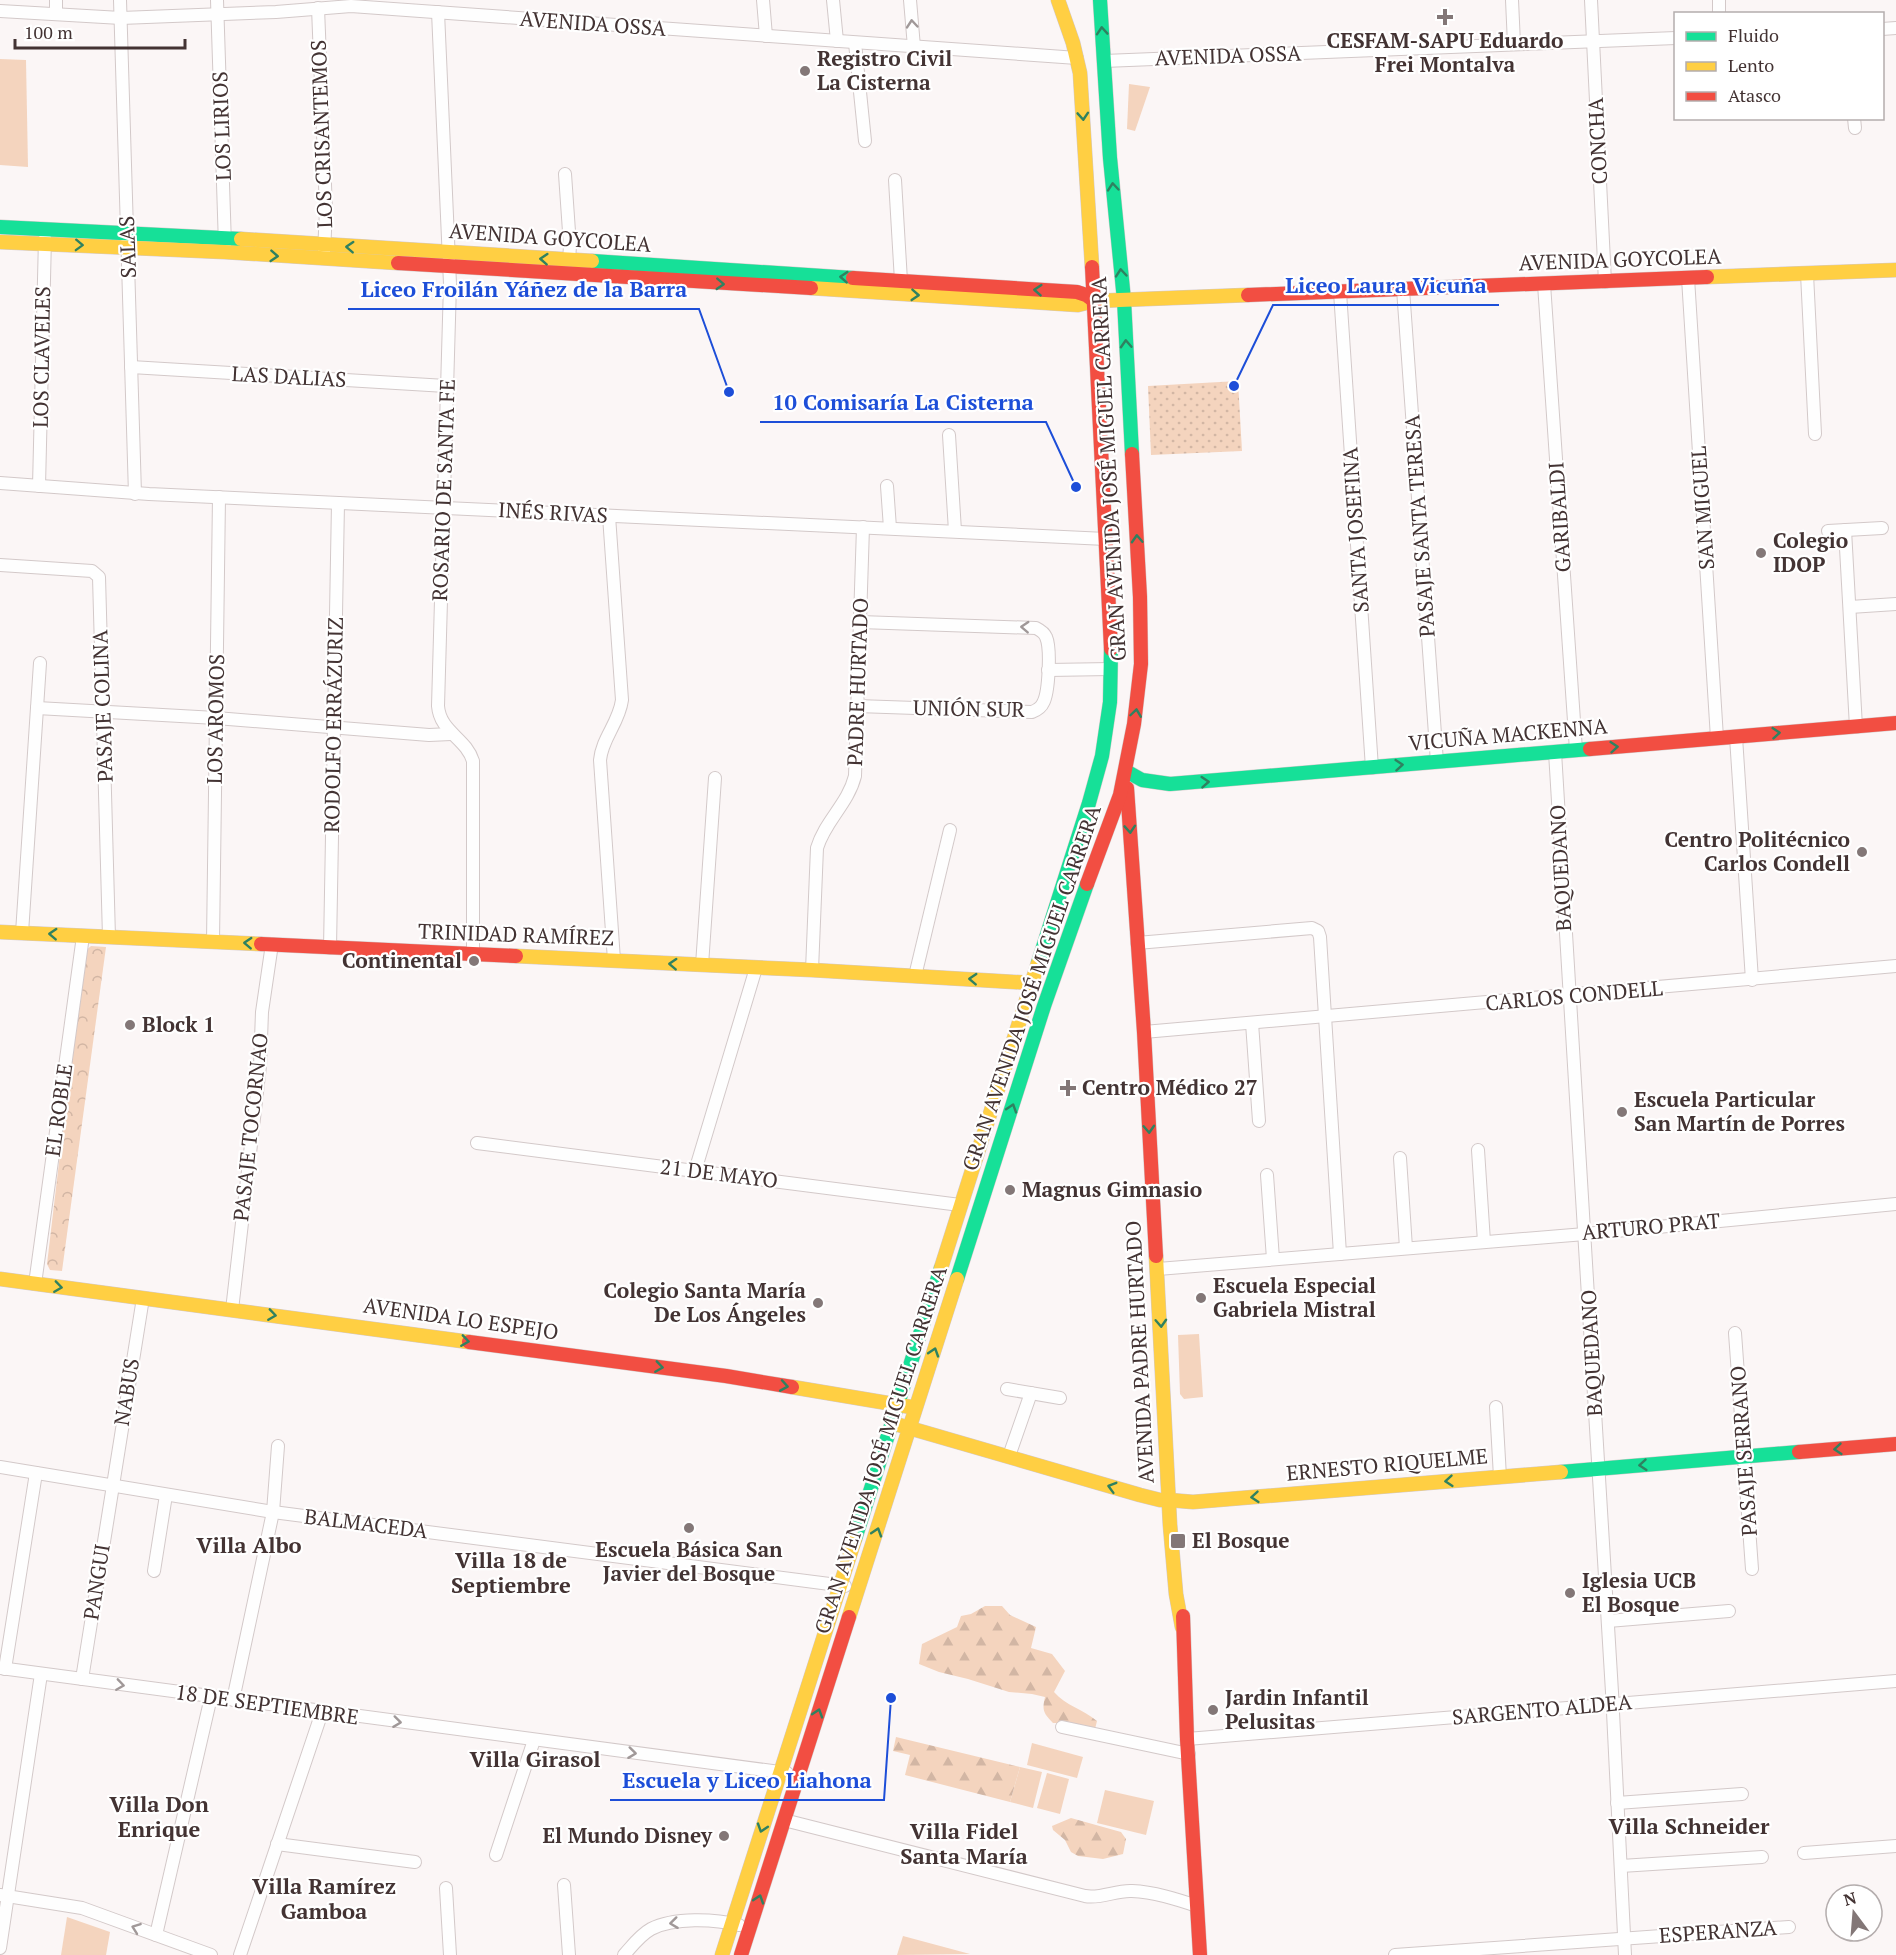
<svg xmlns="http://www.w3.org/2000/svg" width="1896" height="1955" font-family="'PT Serif',serif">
  <defs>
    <pattern id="forest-firs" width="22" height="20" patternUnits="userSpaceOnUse" patternTransform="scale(1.5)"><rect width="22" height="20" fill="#f4d4be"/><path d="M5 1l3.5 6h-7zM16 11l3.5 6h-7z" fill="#d2b6a4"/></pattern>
    <pattern id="park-crowns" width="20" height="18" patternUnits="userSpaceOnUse" patternTransform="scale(1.5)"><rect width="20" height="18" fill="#f4d4be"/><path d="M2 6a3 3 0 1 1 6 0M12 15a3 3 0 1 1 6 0" fill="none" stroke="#d2b6a4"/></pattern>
    <pattern id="garden-dots" width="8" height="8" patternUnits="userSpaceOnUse" patternTransform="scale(1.5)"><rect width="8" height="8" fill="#f4d4be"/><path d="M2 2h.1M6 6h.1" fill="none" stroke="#d2b6a4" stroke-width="1.8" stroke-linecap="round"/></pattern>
  </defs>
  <rect width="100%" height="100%" fill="#fbf6f6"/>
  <g fill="#f4d4be">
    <path d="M0 59 26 60 28 167 0 165Z"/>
    <path d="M1129 84 1150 87 1135 131 1127 129Z"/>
    <path d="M1199 1334 1203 1397 1184 1399 1180 1394 1178 1335Z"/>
    <path d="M1032 1743 1083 1757 1077 1778 1027 1765Z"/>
    <path d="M1020 1767 1042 1772 1033 1808 1010 1802Z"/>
    <path d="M1047 1773 1069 1779 1060 1814 1037 1808Z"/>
    <path d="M1105 1790 1154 1801 1146 1835 1097 1823Z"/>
    <path d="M67 1917 110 1932 106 1955H61Z"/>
    <path d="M903 1936 970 1954 897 1955Z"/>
  </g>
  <g fill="url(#forest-firs)">
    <path d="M985 1606H1002L1010 1615 1036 1627 1031 1648 1052 1654 1065 1671 1054 1692C1066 1706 1083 1709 1097 1721L1095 1729H1085L1073 1723H1053C1043 1713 1042 1710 1045 1697L1032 1694 1009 1692 968 1679 939 1672 919 1664 922 1644 957 1627 961 1616 971 1614Z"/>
    <path d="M896 1737 1020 1767 1010 1802 905 1775 910 1755 893 1751Z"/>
    <path d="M1071 1818 1121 1832 1126 1839 1123 1854 1103 1859 1078 1856 1071 1852 1065 1840 1053 1830 1052 1826Z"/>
  </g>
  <path fill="url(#park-crowns)" d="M91 946 106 947 62 1271 50 1270 47 1264 84 952Z"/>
  <path fill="url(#garden-dots)" d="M1238 381 1242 451 1151 455 1148 386Z"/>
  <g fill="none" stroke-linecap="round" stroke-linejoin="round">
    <g stroke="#d3c9c9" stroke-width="14">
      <g id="street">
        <path d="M56 0V14"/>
        <path d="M120 0 135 494"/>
        <path d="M217 0 225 245"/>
        <path d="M763 0 766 36"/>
        <path d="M833 0 837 41"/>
        <path d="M910 0 914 47"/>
        <path d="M1512 0 1514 44"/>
        <path d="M1591 0 1605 282"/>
        <path d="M1719 0V14"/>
        <path d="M318 8 326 210 324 252"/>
        <path d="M0 11 121 18 276 12 351 6 1077 58"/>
        <path d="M438 12 450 284 438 706C440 732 466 738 473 761V955"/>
        <path d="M1882 29 1896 28"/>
        <path d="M855 43 865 141"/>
        <path d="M1104 61 1676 38"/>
        <path d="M1854 118 1855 128"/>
        <path d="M565 174 570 246 569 260"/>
        <path d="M895 180 901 281"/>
        <path d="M1807 274 1815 434"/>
        <path d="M1688 278 1717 738"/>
        <path d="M1544 284 1576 750"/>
        <path d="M1403 289 1437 762"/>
        <path d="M1340 292 1372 768"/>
        <path d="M131 367 446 386"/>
        <path d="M949 435 955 531"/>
        <path d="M0 483 149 494 1106 539"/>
        <path d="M39 486 45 238"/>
        <path d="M887 486 890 528"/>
        <path d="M609 516 622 700C619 723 602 738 600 760L614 960"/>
        <path d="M1845 530 1856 727"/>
        <path d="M1828 531 1882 528"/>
        <path d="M0 565 92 571 99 577 109 937"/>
        <path d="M1850 607 1896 604"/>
        <path d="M1048 670 1111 669"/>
        <path d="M857 706 1032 712C1037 710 1041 708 1043 703 1049 693 1051 648 1046 637 1044 632 1040 630 1036 628L860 622"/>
        <path d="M37 708 216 718 429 735 451 734"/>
        <path d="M1736 737 1752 980"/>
        <path d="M1555 752 1612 1692 1625 1955"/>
        <path d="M22 933 40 663"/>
        <path d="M213 941 219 497"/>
        <path d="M1137 943 1312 928 1318 931 1320 937 1340 1254"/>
        <path d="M330 948 338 503"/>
        <path d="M702 965 715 778"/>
        <path d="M812 970 817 848C825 821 848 804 855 776L863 527"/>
        <path d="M915 976 950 830"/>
        <path d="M1252 1023 1259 1121"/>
        <path d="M1144 1032 1896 966"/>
        <path d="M477 1143 960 1205"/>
        <path d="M1478 1150 1484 1242"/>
        <path d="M1400 1158 1406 1248"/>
        <path d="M695 1171 756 968"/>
        <path d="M1267 1175 1273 1259"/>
        <path d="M1158 1269 1585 1234 1896 1204"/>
        <path d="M35 1284 83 936"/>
        <path d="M232 1310 260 1066 262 1012 272 944"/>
        <path d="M1735 1333 1752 1569"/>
        <path d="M1007 1389 1060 1398"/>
        <path d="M1496 1407 1500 1477"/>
        <path d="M1009 1456 1031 1393"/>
        <path d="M0 1467 273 1512 845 1586"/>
        <path d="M154 1571 166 1495"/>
        <path d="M1608 1621 1729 1611"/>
        <path d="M0 1668 787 1773"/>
        <path d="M5 1669 36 1473"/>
        <path d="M82 1679 143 1298"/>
        <path d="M233 1700 273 1512 278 1446"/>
        <path d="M1062 1727 1189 1754"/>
        <path d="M1187 1739 1896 1681"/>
        <path d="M1617 1803 1742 1794"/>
        <path d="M784 1820 1085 1896C1101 1899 1116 1890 1132 1891 1154 1892 1176 1899 1197 1906"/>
        <path d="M277 1844 415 1862"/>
        <path d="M1804 1853 1896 1846"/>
        <path d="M496 1855 534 1740"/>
        <path d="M1621 1866 1762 1857"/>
        <path d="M564 1885 569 1955"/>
        <path d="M446 1888 450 1955"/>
        <path d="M0 1895 82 1908 211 1955"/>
        <path d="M156 1935 211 1697"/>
        <path d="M0 1948 41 1674"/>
        <path d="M240 1955 322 1712"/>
        <path d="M624 1955C632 1946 640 1935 651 1929 674 1917 715 1919 739 1925"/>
        <path d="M1395 1955 1789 1927"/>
      </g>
    </g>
    <g stroke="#d3c9c9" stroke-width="15">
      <g id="fast">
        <path d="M1100 0 1110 158 1124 300 1132 454"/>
        <path d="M0 227 241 239"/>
        <path d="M592 261 853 278"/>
        <path d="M1126 771 1142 780 1170 784 1590 749"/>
        <path d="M1038 963 1089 803 1102 756 1110 702 1111 649"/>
        <path d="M957 1279 1044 1006 1087 884"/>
        <path d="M1561 1472 1799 1452"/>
        <path d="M855 1539 941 1268"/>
      </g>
    </g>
    <g stroke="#d3c9c9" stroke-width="15">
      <g id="slow">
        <path d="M1058 0 1073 43 1080 73 1092 267"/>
        <path d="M241 239 592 261"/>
        <path d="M0 242 225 252 398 263"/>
        <path d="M1707 277 1896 270"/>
        <path d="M811 288 1078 305 1094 301 1248 295"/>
        <path d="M0 932 261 944"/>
        <path d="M516 956 812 970 1031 983"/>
        <path d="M1156 1256 1170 1525 1176 1594 1182 1627"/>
        <path d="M941 1268 1038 963"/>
        <path d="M0 1279 469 1342"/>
        <path d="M792 1387 911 1407"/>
        <path d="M899 1425 1140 1495 1160 1500H1169"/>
        <path d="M1169 1500 1193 1502 1561 1472"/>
        <path d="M849 1617 957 1279"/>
        <path d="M722 1955 855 1539"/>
      </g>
    </g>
    <g stroke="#d3c9c9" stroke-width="15">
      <g id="jam">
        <path d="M398 263 811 288"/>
        <path d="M1092 267 1111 649"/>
        <path d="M853 278 1077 292 1086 295 1094 301"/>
        <path d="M1248 295 1707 277"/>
        <path d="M1590 749 1896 723"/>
        <path d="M1127 788 1144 1032 1156 1256"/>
        <path d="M1087 884 1120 795 1134 724 1141 664 1140 597 1132 454"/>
        <path d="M261 944 516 956"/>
        <path d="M469 1342 726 1376 792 1387"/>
        <path d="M1799 1452 1896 1444"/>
        <path d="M1183 1616 1187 1739 1200 1955"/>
        <path d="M741 1955 849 1617"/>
      </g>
    </g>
    <use href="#street" stroke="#fefefe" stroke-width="12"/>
    <use href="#fast" stroke="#16e098" stroke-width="14"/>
    <use href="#slow" stroke="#ffcf43" stroke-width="14"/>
    <use href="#jam" stroke="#f24e42" stroke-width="14"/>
  </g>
  <defs><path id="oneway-chevron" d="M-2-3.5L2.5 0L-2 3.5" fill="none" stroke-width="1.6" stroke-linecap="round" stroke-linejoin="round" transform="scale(1.5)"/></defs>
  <g stroke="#a09898">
    <use href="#oneway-chevron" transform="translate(912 24) rotate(-95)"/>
    <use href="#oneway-chevron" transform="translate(1025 627) rotate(-177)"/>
    <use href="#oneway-chevron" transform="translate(120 1685) rotate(8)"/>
    <use href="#oneway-chevron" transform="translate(397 1722) rotate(7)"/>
    <use href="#oneway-chevron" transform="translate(632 1753) rotate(7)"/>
    <use href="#oneway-chevron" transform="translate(674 1923) rotate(173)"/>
    <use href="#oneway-chevron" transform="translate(136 1928) rotate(-160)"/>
  </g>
  <g stroke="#2f8160">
    <use href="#oneway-chevron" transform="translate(1102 31) rotate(-94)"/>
    <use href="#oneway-chevron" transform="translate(1083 116) rotate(86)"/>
    <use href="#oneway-chevron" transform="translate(1113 187) rotate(-95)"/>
    <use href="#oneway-chevron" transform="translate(79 245) rotate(2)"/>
    <use href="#oneway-chevron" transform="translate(350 247) rotate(-177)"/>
    <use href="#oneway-chevron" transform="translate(274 256) rotate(4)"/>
    <use href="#oneway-chevron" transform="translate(544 259) rotate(-176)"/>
    <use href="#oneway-chevron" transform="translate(1121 273) rotate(-95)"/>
    <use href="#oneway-chevron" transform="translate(844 277) rotate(-176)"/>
    <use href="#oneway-chevron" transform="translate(720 284) rotate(3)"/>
    <use href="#oneway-chevron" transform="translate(1038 290) rotate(-176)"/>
    <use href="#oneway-chevron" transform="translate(915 295) rotate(4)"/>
    <use href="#oneway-chevron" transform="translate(1126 344) rotate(-93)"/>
    <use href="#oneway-chevron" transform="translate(1137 539) rotate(-93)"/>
    <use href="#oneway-chevron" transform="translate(1136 713) rotate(-82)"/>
    <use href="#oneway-chevron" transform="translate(1776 733) rotate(-5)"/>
    <use href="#oneway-chevron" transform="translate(1614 747) rotate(-5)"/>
    <use href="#oneway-chevron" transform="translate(1399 765) rotate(-5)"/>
    <use href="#oneway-chevron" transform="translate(1205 782) rotate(-4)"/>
    <use href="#oneway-chevron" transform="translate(1130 829) rotate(86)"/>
    <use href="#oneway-chevron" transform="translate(53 934) rotate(-177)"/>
    <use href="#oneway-chevron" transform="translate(248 943) rotate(-177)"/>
    <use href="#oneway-chevron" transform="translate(673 964) rotate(-177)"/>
    <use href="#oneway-chevron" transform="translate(973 979) rotate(-177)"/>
    <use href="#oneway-chevron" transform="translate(1012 1108) rotate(-72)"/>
    <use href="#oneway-chevron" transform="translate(1149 1129) rotate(87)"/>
    <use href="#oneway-chevron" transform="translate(58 1287) rotate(8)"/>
    <use href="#oneway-chevron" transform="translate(272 1315) rotate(8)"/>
    <use href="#oneway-chevron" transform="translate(1161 1323) rotate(87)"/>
    <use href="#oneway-chevron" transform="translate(465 1341) rotate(8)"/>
    <use href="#oneway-chevron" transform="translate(934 1352) rotate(-72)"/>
    <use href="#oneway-chevron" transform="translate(659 1367) rotate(8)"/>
    <use href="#oneway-chevron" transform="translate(784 1386) rotate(10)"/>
    <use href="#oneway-chevron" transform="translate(1838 1449) rotate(175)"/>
    <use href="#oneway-chevron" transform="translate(1643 1465) rotate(175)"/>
    <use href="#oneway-chevron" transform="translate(1449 1481) rotate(175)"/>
    <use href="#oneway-chevron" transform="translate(1112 1487) rotate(-164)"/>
    <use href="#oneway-chevron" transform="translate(1255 1497) rotate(175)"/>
    <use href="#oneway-chevron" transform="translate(877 1532) rotate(-72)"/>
    <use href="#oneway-chevron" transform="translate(818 1713) rotate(-72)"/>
    <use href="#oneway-chevron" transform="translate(762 1828) rotate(108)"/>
    <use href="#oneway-chevron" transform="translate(759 1899) rotate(-72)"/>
  </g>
  <g fill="#837777" stroke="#fff" stroke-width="2">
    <path d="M1442 8h6v6h6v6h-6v6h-6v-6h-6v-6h6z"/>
    <circle cx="805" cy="71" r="6"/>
    <circle cx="1761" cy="553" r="6"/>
    <circle cx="1862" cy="852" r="6"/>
    <circle cx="474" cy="961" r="6"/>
    <circle cx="130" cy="1025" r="6"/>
    <path d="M1065 1079h6v6h6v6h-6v6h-6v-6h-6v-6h6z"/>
    <circle cx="1622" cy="1112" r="6"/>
    <circle cx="1010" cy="1190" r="6"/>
    <circle cx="1201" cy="1298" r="6"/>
    <circle cx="818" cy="1303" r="6"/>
    <circle cx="689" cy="1528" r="6"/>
    <rect x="1170" y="1533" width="16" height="16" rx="3"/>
    <circle cx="1570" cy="1593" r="6"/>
    <circle cx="1213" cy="1710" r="6"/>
    <circle cx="724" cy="1836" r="6"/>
  </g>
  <g text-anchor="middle" stroke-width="4.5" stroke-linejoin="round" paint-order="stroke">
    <g font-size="21" fill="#433333" stroke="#fff">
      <text transform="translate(593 24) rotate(4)" y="7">AVENIDA OSSA</text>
      <text transform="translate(1228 56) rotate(-2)" y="7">AVENIDA OSSA</text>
      <text transform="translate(222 126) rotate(-92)" y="7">LOS LIRIOS</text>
      <text transform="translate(322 134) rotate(-92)" y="7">LOS CRISANTEMOS</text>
      <text transform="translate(1598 141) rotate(-93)" y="7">CONCHA</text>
      <text transform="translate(550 238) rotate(4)" y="7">AVENIDA GOYCOLEA</text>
      <text transform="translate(128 247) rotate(-92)" y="7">SALAS</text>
      <text transform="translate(1620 260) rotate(-2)" y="7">AVENIDA GOYCOLEA</text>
      <text transform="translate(42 357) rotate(-89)" y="7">LOS CLAVELES</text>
      <text transform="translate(289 377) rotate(3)" y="7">LAS DALIAS</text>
      <text transform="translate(1109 469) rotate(-93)" y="7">GRAN AVENIDA JOSÉ MIGUEL CARRERA</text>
      <text transform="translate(444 490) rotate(-88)" y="7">ROSARIO DE SANTA FE</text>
      <text transform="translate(1703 508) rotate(-94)" y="7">SAN MIGUEL</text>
      <text transform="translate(553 513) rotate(3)" y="7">INÉS RIVAS</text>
      <text transform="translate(1560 517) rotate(-94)" y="7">GARIBALDI</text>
      <text transform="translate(1420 526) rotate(-94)" y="7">PASAJE SANTA TERESA</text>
      <text transform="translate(1356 530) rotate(-94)" y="7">SANTA JOSEFINA</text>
      <text transform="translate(858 682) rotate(-88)" y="7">PADRE HURTADO</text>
      <text transform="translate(103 706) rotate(-92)" y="7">PASAJE COLINA</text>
      <text transform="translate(969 709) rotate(1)" y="7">UNIÓN SUR</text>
      <text transform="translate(216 719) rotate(-89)" y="7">LOS AROMOS</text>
      <text transform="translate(334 725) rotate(-89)" y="7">RODOLFO ERRÁZURIZ</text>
      <text transform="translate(1508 735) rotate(-5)" y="7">VICUÑA MACKENNA</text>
      <text transform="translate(1561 868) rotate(-93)" y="7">BAQUEDANO</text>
      <text transform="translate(516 935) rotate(2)" y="7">TRINIDAD RAMÍREZ</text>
      <text transform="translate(1032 988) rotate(-71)" y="7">GRAN AVENIDA JOSÉ MIGUEL CARRERA</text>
      <text transform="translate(1574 996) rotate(-5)" y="7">CARLOS CONDELL</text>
      <text transform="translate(59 1110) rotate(-82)" y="7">EL ROBLE</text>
      <text transform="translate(251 1127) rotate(-84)" y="7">PASAJE TOCORNAO</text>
      <text transform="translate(719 1174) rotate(7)" y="7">21 DE MAYO</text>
      <text transform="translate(1651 1227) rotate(-5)" y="7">ARTURO PRAT</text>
      <text transform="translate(461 1319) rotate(8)" y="7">AVENIDA LO ESPEJO</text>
      <text transform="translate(1140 1352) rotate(-93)" y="7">AVENIDA PADRE HURTADO</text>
      <text transform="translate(1592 1353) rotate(-93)" y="7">BAQUEDANO</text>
      <text transform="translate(127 1392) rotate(-81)" y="7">NABUS</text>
      <text transform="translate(881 1450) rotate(-72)" y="7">GRAN AVENIDA JOSÉ MIGUEL CARRERA</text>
      <text transform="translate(1744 1451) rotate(-94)" y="7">PASAJE SERRANO</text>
      <text transform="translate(1387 1465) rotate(-5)" y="7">ERNESTO RIQUELME</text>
      <text transform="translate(366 1524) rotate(7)" y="7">BALMACEDA</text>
      <text transform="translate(97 1582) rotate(-81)" y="7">PANGUI</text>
      <text transform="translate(267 1705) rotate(8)" y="7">18 DE SEPTIEMBRE</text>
      <text transform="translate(1542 1710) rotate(-5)" y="7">SARGENTO ALDEA</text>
      <text transform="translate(1718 1932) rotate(-4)" y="7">ESPERANZA</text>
    </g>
    <g font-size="21" font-weight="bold" fill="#433333" stroke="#fff" text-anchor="start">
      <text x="1445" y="48" text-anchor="middle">CESFAM-SAPU Eduardo<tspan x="1445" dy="24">Frei Montalva</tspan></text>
      <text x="817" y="66">Registro Civil<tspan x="817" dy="24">La Cisterna</tspan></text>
      <text x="1773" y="548">Colegio<tspan x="1773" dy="24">IDOP</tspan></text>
      <text x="1850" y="847" text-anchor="end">Centro Politécnico<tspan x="1850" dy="24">Carlos Condell</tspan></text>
      <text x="462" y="968" text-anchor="end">Continental</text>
      <text x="142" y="1032">Block 1</text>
      <text x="1082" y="1095">Centro Médico 27</text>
      <text x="1634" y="1107">Escuela Particular<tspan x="1634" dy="24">San Martín de Porres</tspan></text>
      <text x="1022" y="1197">Magnus Gimnasio</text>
      <text x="1213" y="1293">Escuela Especial<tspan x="1213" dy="24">Gabriela Mistral</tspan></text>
      <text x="806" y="1298" text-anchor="end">Colegio Santa María<tspan x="806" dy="24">De Los Ángeles</tspan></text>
      <text x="1192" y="1548">El Bosque</text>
      <text x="689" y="1557" text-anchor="middle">Escuela Básica San<tspan x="689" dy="24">Javier del Bosque</tspan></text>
      <text x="1582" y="1588">Iglesia UCB<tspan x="1582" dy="24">El Bosque</tspan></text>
      <text x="1225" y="1705">Jardin Infantil<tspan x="1225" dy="24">Pelusitas</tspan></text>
      <text x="712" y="1843" text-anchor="end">El Mundo Disney</text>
    </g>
    <g font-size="22" font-weight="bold" fill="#433333" stroke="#fff">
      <text x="249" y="1553">Villa Albo</text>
      <text x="511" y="1568">Villa 18 de<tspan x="511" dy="25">Septiembre</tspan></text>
      <text x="535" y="1767">Villa Girasol</text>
      <text x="159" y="1812">Villa Don<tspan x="159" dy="25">Enrique</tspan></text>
      <text x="1689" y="1834">Villa Schneider</text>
      <text x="964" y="1839">Villa Fidel<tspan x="964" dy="25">Santa María</tspan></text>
      <text x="324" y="1894">Villa Ramírez<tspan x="324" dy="25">Gamboa</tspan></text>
    </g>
  </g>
  <path fill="none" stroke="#1d4ed8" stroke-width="2" d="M1234 386L1273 305H1499M729 392L699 309H348M1076 487L1046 422H760M891 1698L884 1800H610"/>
  <g fill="#1d4ed8" stroke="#fff" stroke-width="2">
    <circle cx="1234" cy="386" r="6"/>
    <circle cx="729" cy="392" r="6"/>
    <circle cx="1076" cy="487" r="6"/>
    <circle cx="891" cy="1698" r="6"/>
  </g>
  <g font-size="22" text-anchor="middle" font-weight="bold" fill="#1d4ed8" stroke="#fff" stroke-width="4.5" stroke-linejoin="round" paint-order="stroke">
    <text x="1386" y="293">Liceo Laura Vicuña</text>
    <text x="524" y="297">Liceo Froilán Yáñez de la Barra</text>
    <text x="903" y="410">10 Comisaría La Cisterna</text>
    <text x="747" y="1788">Escuela y Liceo Liahona</text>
  </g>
  <rect x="1674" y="12" width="210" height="108" fill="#ffffff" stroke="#b4adad" stroke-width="1.5"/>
  <rect x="1686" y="32" width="30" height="9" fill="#16e098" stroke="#b4adad" stroke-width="1.5"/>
  <text x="1728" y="42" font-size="18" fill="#433333">Fluido</text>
  <rect x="1686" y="62" width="30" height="9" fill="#ffcf43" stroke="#b4adad" stroke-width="1.5"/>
  <text x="1728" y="72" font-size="18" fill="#433333">Lento</text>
  <rect x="1686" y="92" width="30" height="9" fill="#f24e42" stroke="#b4adad" stroke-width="1.5"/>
  <text x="1728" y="102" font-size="18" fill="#433333">Atasco</text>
  <g transform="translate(1854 1913) rotate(344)"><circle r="28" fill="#ffffff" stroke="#b4adad" stroke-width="1.5"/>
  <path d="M0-4.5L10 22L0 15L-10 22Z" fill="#837777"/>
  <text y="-9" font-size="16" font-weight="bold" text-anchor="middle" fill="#433333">N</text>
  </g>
  <path d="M15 39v9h170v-9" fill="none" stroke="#433333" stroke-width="3"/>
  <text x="24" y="39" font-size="18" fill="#433333" stroke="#ffffff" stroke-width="4.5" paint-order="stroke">100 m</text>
</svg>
